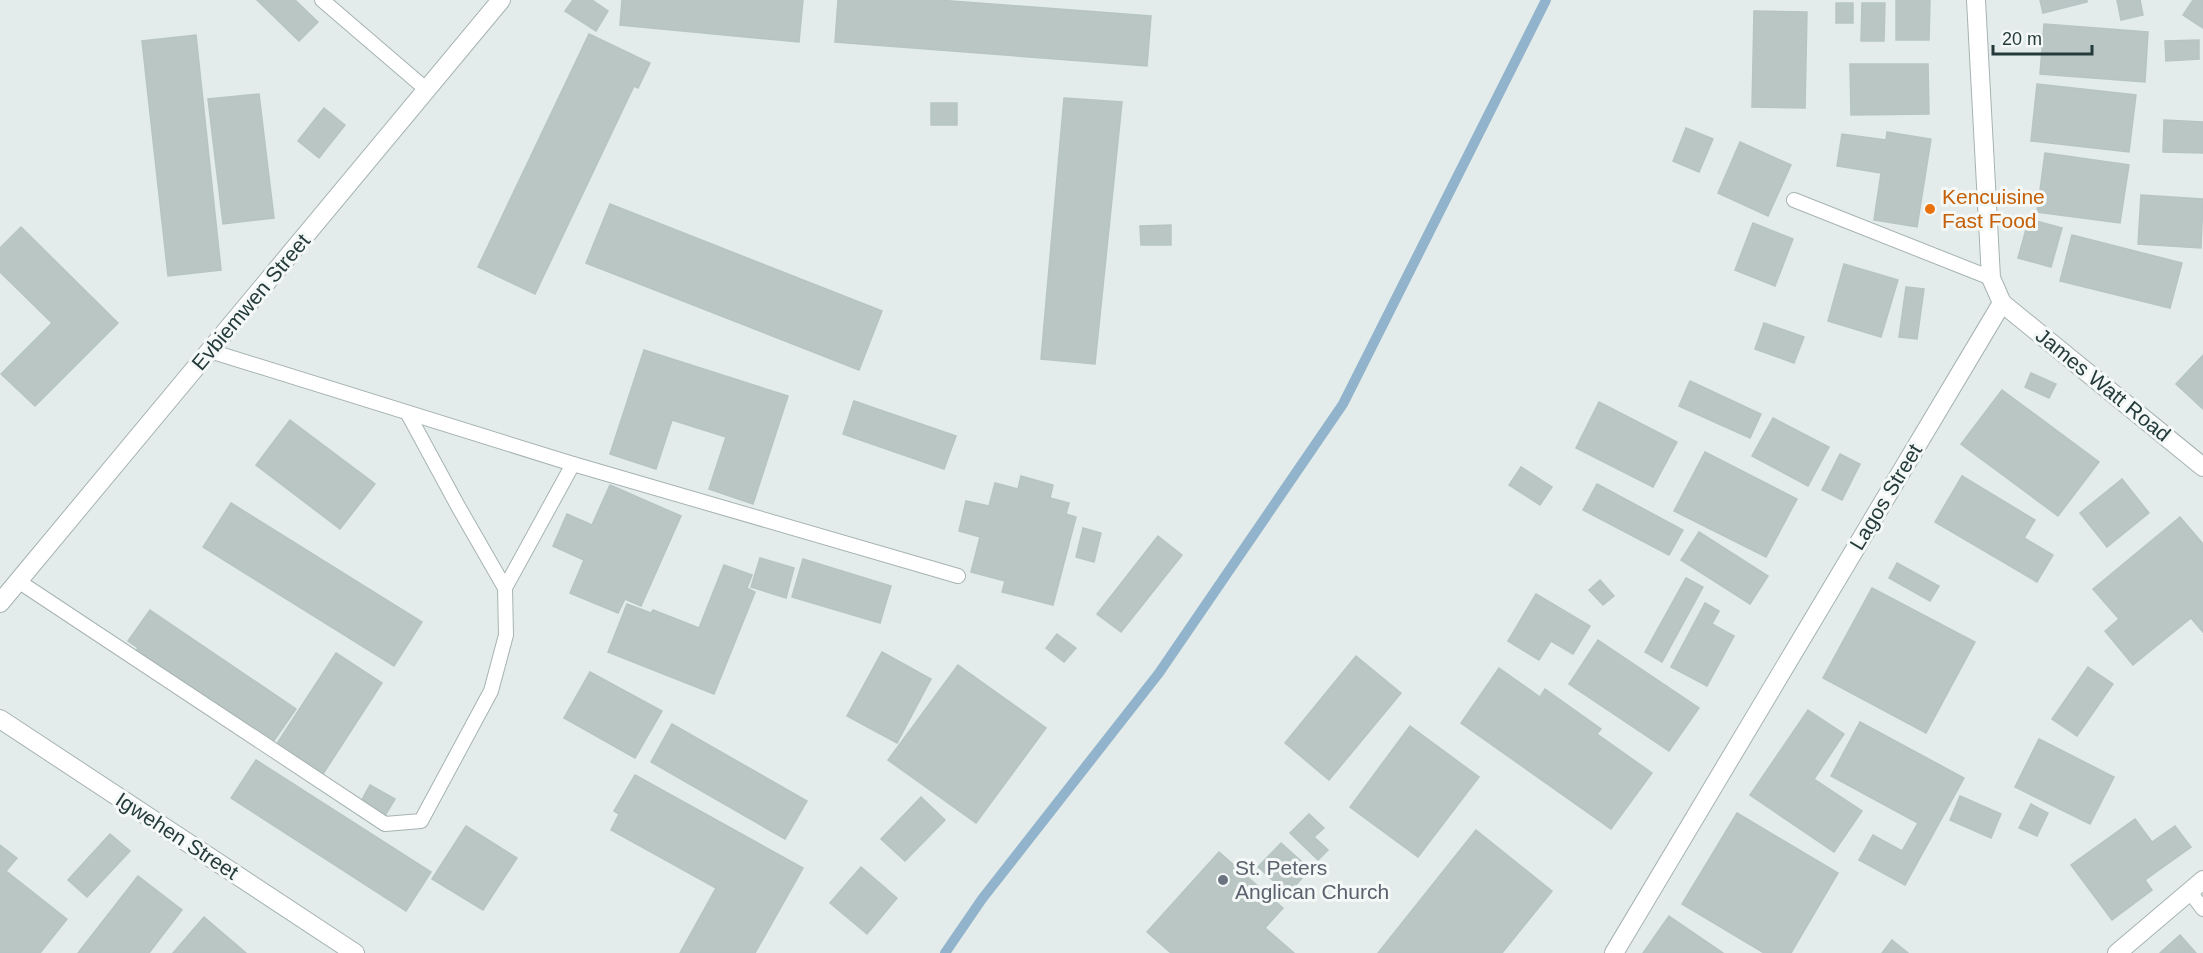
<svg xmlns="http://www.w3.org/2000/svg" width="2203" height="953" font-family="Arial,sans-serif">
  <rect width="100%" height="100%" fill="#e3ecea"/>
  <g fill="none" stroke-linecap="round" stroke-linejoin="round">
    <path stroke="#91b3cb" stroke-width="10" d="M945 953 982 899 1159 673 1343 404 1546 0"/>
  </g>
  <g fill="#b9c6c4" stroke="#b6c5c3" stroke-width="1.5">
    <path d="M257 0H295L318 22 299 41Z"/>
    <path d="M573 0H592L608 11 596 31 565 11Z"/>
    <path d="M622 0H803L799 42 620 25Z"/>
    <path d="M838 0H938L1151 16 1147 66 835 42Z"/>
    <path d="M1896 0H1930L1929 40H1896Z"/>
    <path d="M2040 0H2087V2L2043 13Z"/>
    <path d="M2117 0H2140L2143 15 2121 20Z"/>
    <path d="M2193 0H2203V28L2183 15Z"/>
    <rect x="1836" y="3" width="17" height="20"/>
    <path d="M1862 3H1885L1884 41H1861Z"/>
    <path d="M1754 11 1807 12 1805 108 1752 107Z"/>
    <path d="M2044 24 2148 32 2145 82 2040 74Z"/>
    <path d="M589 34 650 63 638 88 634 86 535 294 478 267Z"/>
    <path d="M196 35 221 270 168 276 142 41Z"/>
    <path d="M2199 40V59L2166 61 2165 41Z"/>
    <path d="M1850 64H1928L1929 114 1851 115Z"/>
    <path d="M2037 84 2136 95 2129 152 2031 141Z"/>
    <path d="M259 94 274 218 223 224 208 99Z"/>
    <path d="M1064 98 1122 102 1095 364 1041 359Z"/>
    <rect x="931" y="103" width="26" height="22"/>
    <path d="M324 108 345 125 319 158 298 141Z"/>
    <path d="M2164 120 2203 122V153L2163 152Z"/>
    <path d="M1686 128 1713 139 1699 172 1673 161Z"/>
    <path d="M1887 132 1931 139 1917 227 1874 220 1881 173 1837 166 1842 134 1886 140Z"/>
    <path d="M1740 142 1791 165 1768 216 1718 193Z"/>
    <path d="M2045 153 2129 165 2120 223 2037 212Z"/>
    <path d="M2141 195 2203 199 2201 248 2138 244Z"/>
    <path d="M610 204 882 311 859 370 586 263Z"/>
    <path d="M2029 219 2062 228 2051 267 2018 258Z"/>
    <path d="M1753 223 1793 239 1775 286 1735 270Z"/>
    <path d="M1171 225V245H1141L1140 226Z"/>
    <path d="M21 227 118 323 35 406 1 374 52 323 0 272V248Z"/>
    <path d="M2072 235 2182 263 2170 308 2060 281Z"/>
    <path d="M1844 264 1898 280 1881 337 1828 321Z"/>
    <path d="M1906 287 1924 289 1917 339 1899 337Z"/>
    <path d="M1764 323 1804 337 1794 363 1755 349Z"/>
    <path d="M644 350 788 396 753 504 709 489 726 437 672 420 656 469 610 454Z"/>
    <path d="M2203 355V409L2176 384Z"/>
    <path d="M2031 373 2056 384 2049 398 2025 387Z"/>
    <path d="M1690 381 1761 414 1750 438 1679 406Z"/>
    <path d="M2002 390 2099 462 2058 516 1961 444Z"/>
    <path d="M854 401 956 436 944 469 843 434Z"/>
    <path d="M1599 402 1677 442 1653 487 1576 448Z"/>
    <path d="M1773 418 1829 447 1808 486 1752 456Z"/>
    <path d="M290 420 375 484 340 529 256 465Z"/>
    <path d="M1705 452 1797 499 1766 557 1674 511Z"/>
    <path d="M1840 454 1860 464 1842 500 1822 490Z"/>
    <path d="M1521 467 1552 487 1540 505 1509 485Z"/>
    <path d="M1021 476 1053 485 1050 498 1069 503 1066 514 1076 517 1053 605 1002 592 1005 581 971 572 980 537 959 531 966 501 989 506 995 483 1018 489Z"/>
    <path d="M1962 476 2035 520 2024 538 2053 555 2037 582 1935 522Z"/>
    <path d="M2122 479 2149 513 2107 547 2080 513Z"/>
    <path d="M1597 484 1683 530 1669 555 1583 510Z"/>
    <path d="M610 485 681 516 641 606 625 599 618 613 570 593 584 560 553 546 567 514 592 525Z"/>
    <path d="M231 503 422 622 394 666 203 547Z"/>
    <path d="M2180 517 2203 544V632L2191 618 2133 665 2105 631 2119 619 2093 589Z"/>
    <path d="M1083 528 1101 533 1094 562 1076 557Z"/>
    <path d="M1699 532 1768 576 1750 604 1681 560Z"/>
    <path d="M1158 536 1182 555 1121 632 1097 614Z"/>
    <path d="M760 558 794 568 786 598 751 587Z"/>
    <path d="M803 559 891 586 880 623 792 597Z"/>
    <path d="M1897 563 1939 586 1930 601 1889 578Z"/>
    <path d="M724 565 752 575 747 588 755 592 714 694 608 652 627 604 651 613 653 610 699 628Z"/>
    <path d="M1686 578 1703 587 1662 662 1645 652Z"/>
    <path d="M1600 580 1614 596 1603 605 1589 590Z"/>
    <path d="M1872 588 1975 642 1926 733 1823 678Z"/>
    <path d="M1536 594 1590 626 1573 654 1551 641 1539 660 1508 641Z"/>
    <path d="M1705 603 1719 611 1712 624 1734 636 1707 686 1671 667Z"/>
    <path d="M150 610 296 709 271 745 135 653 138 648 128 641Z"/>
    <path d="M1057 634 1076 648 1064 662 1046 648Z"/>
    <path d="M1598 640 1699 708 1669 751 1569 684Z"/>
    <path d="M882 652 931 679 897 743 847 716Z"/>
    <path d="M336 653 382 683 323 774 276 745Z"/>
    <path d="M1356 656 1401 693 1329 780 1285 743Z"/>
    <path d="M958 665 1046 728 976 823 888 760Z"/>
    <path d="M2088 667 2113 684 2077 736 2052 719Z"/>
    <path d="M1499 668 1540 697 1545 689 1601 729 1597 734 1652 773 1611 829 1461 723Z"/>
    <path d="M590 672 662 711 635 758 564 718Z"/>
    <path d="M1808 710 1844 734 1814 779 1862 811 1834 852 1750 795Z"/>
    <path d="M1860 722 1964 778 1905 885 1859 860 1873 835 1902 851 1918 823 1831 776Z"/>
    <path d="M672 724 807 801 785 839 651 762Z"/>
    <path d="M1410 726 1479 777 1418 857 1350 807Z"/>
    <path d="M2039 739 2114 777 2090 824 2015 787Z"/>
    <path d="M256 760 431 872 406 911 231 798Z"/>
    <path d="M635 775 803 868 755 953H680L716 888 611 830 619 814 614 811Z"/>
    <path d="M370 785 395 799 383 819 359 805Z"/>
    <path d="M1960 796 2001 814 1991 838 1950 820Z"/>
    <path d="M921 797 945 820 905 861 881 839Z"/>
    <path d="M2031 804 2048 813 2037 836 2019 828Z"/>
    <path d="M1737 813 1838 873 1791 953H1764L1682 904Z"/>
    <path d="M1309 814 1324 828 1314 837 1328 850 1318 860 1290 833Z"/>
    <path d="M2135 819 2152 842 2175 826 2191 847 2145 880 2152 890 2112 920 2071 865Z"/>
    <path d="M466 826 517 858 483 910 432 879Z"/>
    <path d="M1476 830 1552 891 1502 953H1378Z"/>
    <path d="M110 834 130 851 87 897 68 880Z"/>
    <path d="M1281 843 1310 869 1288 894 1258 867Z"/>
    <path d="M0 845 17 858 6 871 67 919 40 953H0Z"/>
    <path d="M1219 852 1283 908 1265 928 1294 953H1171L1147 932Z"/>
    <path d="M861 867 897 898 867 934 830 903Z"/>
    <path d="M138 876 182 910 149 953H78Z"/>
    <path d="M1669 916 1723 953H1643Z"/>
    <path d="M204 917 246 953H173Z"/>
    <path d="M2180 935 2196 953H2160Z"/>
    <path d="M1892 940 1908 953H1882Z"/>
  </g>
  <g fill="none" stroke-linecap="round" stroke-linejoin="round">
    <g stroke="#a6b3b2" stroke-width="16">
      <g id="service">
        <path d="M322 0 427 90"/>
        <path d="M1794 200 1991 278"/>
        <path d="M210 351 573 464 958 576"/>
        <path d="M18 581 385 824 421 821 491 691 506 635 505 588 459 508 408 414"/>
        <path d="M505 588 573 464"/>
        <path d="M2190 892 2203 909"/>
      </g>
    </g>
    <g stroke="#a6b3b2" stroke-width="20">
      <g id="minor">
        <path d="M2002 303 2203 467"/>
        <path d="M0 603 501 0"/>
        <path d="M0 719 355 953"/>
        <path d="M1614 953 2002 303 1991 278 1976 0"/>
        <path d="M2117 953 2203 880"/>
      </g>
    </g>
    <use href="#service" stroke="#fff" stroke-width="14"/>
    <use href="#minor" stroke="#fff" stroke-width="18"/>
  </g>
  <circle fill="#e8710a" stroke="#f4f8f7" stroke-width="2" cx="1930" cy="209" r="6"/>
  <circle fill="#6b7280" stroke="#f4f8f7" stroke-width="2" cx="1223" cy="880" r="6"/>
  <g text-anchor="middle" stroke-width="6" stroke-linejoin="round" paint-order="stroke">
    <g font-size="21" fill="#c56008" stroke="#f4f8f7" text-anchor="start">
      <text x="1942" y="204">Kencuisine<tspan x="1942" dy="24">Fast Food</tspan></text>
    </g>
    <g font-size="21" fill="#253b3b" stroke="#f4f8f7">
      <text transform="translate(251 302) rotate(-50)" y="7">Evbiemwen Street</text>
      <text transform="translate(2103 385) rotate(39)" y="7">James Watt Road</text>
      <text transform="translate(1886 497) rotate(-59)" y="7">Lagos Street</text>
      <text transform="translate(177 836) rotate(33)" y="7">Igwehen Street</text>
    </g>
    <g font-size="21" fill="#5b616d" stroke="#f4f8f7" text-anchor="start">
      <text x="1235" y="875">St. Peters<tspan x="1235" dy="24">Anglican Church</tspan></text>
    </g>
  </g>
  <path d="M1993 45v9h99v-9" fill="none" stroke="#253b3b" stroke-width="3"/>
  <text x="2002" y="45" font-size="18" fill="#253b3b" stroke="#f4f8f7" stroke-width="4.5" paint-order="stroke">20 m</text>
</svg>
